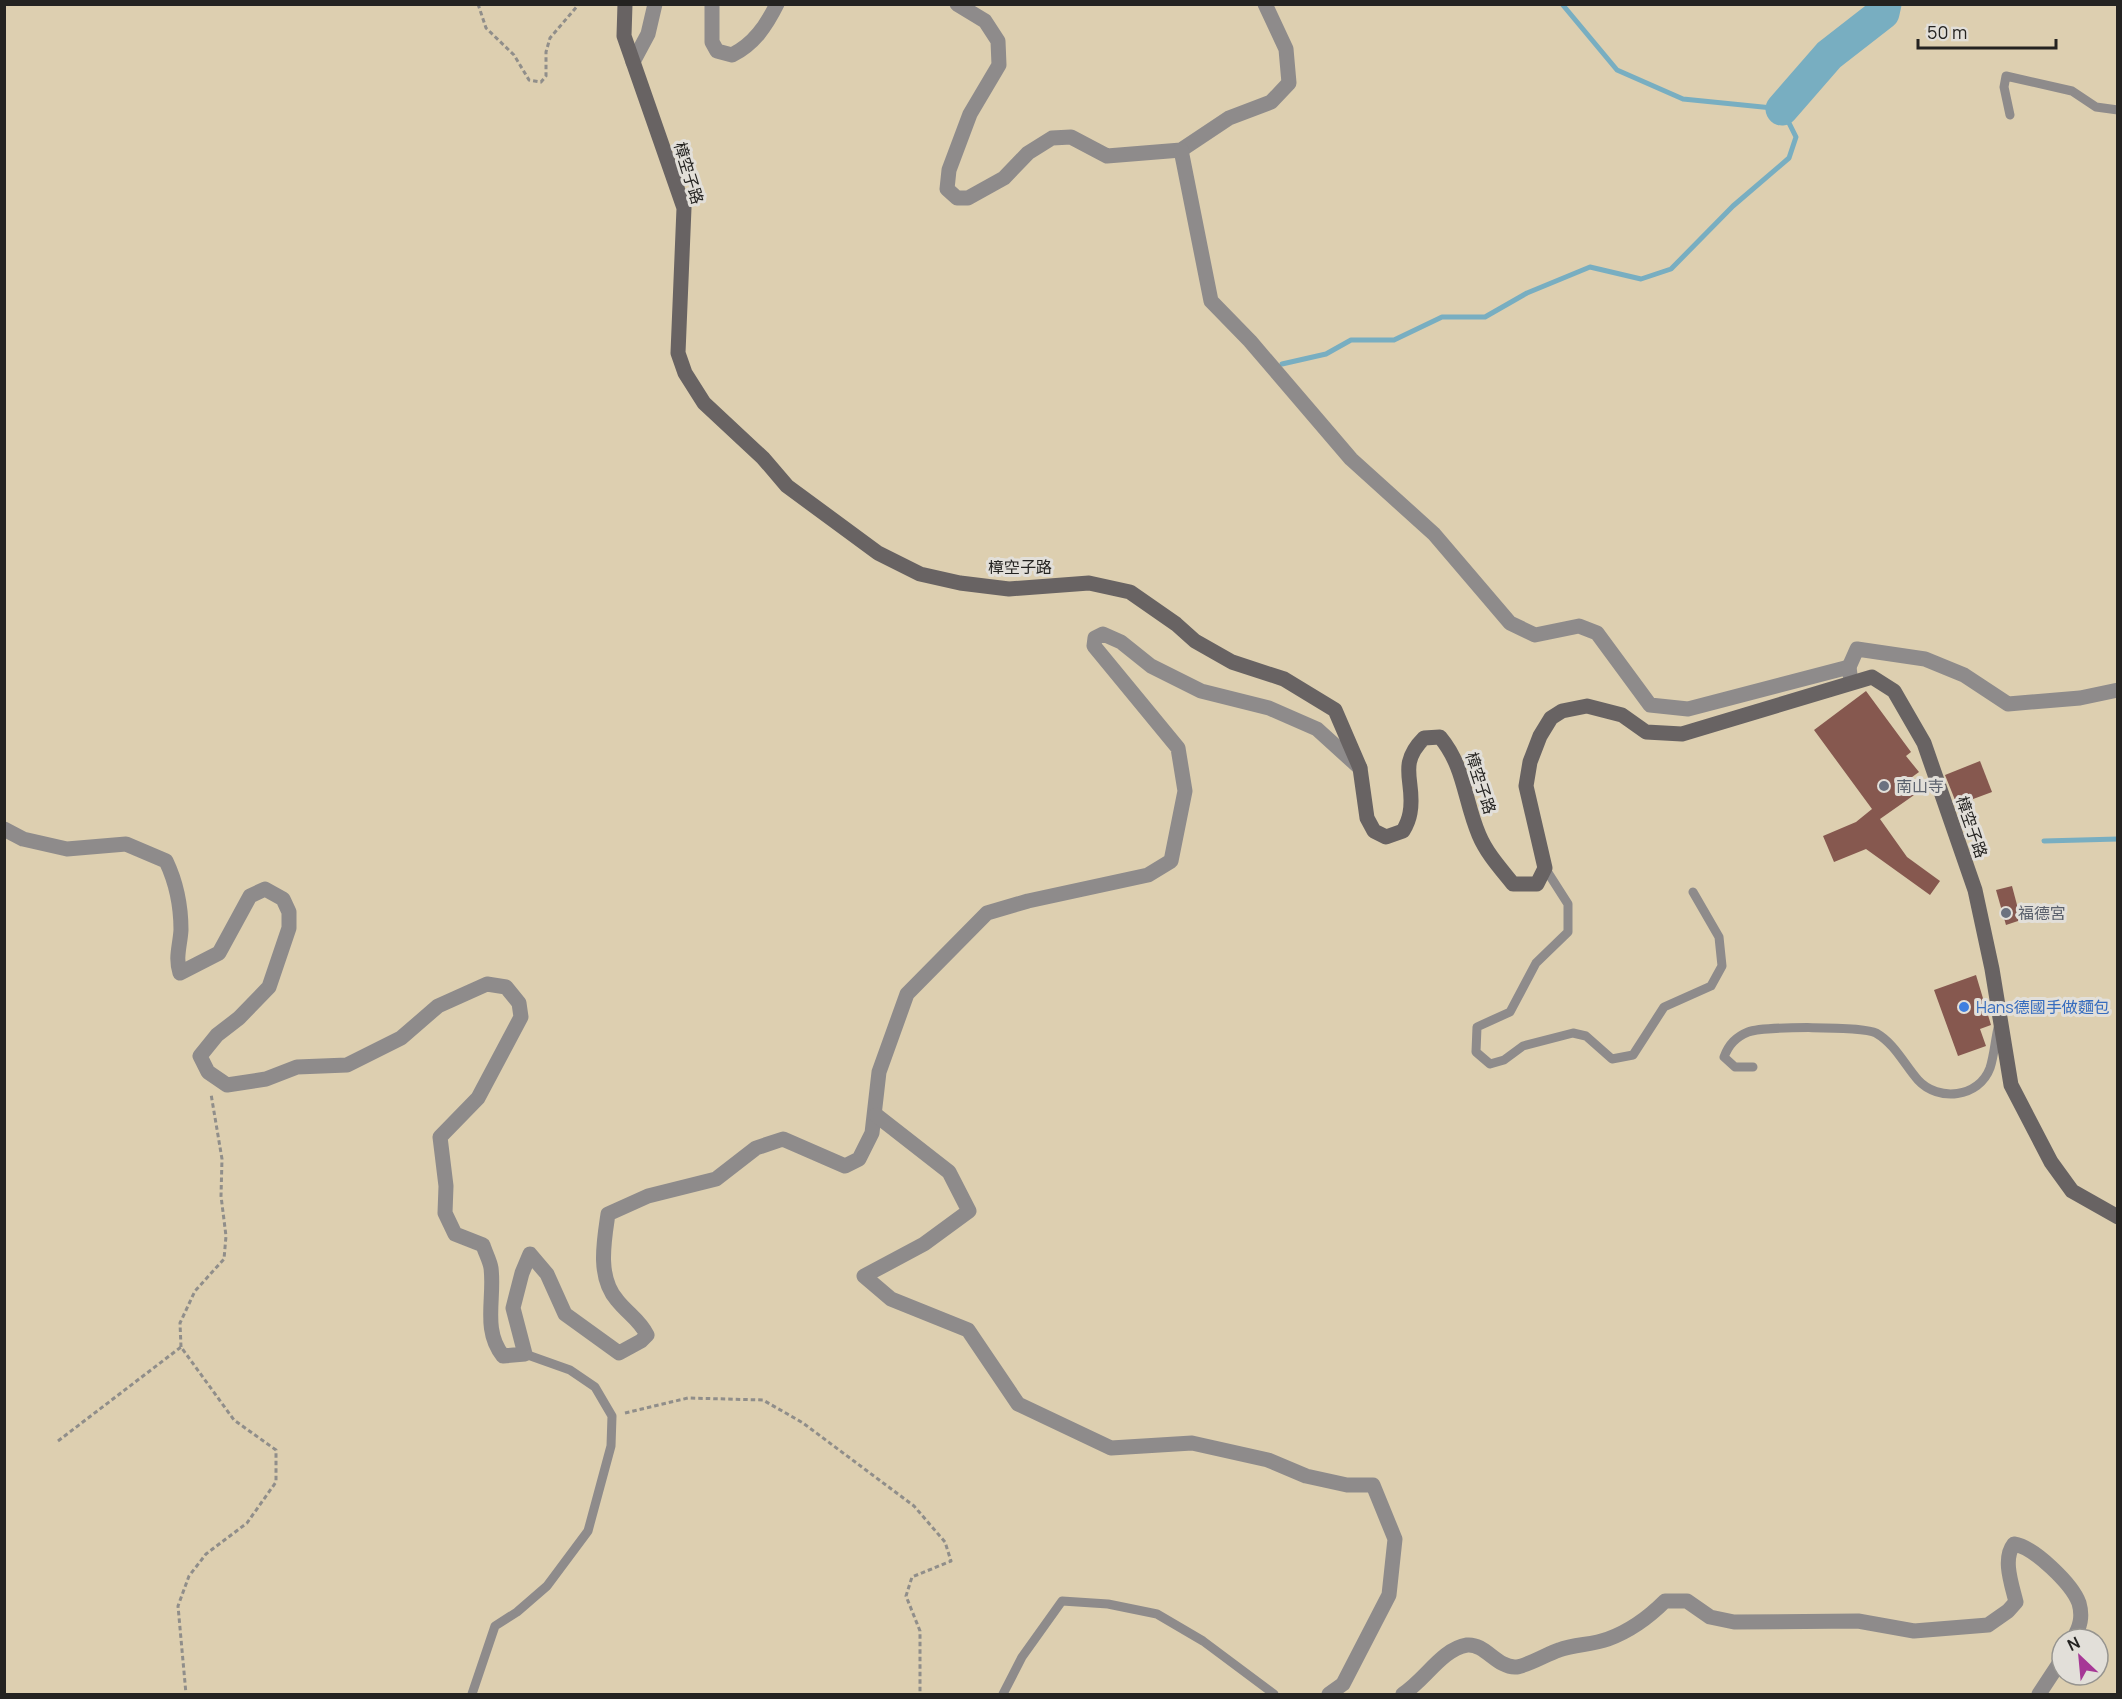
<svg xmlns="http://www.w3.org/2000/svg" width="2122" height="1699" font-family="Manrope,'Noto Sans TC',sans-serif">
  <rect width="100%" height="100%" fill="#e2dfd9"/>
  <path fill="#ddcfb0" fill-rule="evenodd" d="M5 5H2117V1694H5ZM2062 1639H2098V1675H2062Z"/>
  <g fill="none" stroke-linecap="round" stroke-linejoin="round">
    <g stroke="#78aec1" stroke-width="5">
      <path d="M1282 364 1326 354 1351 340H1394L1442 317H1485L1527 293 1590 267 1641 279 1671 269 1733 206 1789 158 1796 137 1782 109 1683 99 1617 70 1562 4"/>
      <path d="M2044 841 2118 839"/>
    </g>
    <path stroke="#78aec1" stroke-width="33" d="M1782 109 1829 55 1883 13 1885 4"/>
  </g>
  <g fill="#86584f">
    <path d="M1866 691 1911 752 1906 756 1919 772 1908 780 1917 793 1880 819 1907 857 1940 881 1930 895 1866 849 1834 862 1823 836 1856 822 1872 809 1814 730Z"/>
    <path d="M1980 761 1992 792 1957 805 1945 775Z"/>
    <path d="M2012 886 2021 920 2006 925 1996 890Z"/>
    <path d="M1976 975 1991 1025 1980 1029 1986 1046 1958 1056 1934 990Z"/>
  </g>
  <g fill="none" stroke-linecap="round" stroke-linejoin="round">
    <g stroke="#908e8a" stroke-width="3" stroke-dasharray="4.5 3" stroke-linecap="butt">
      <path d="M478 4 486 28 514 55 529 80 541 82 546 76V52L550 38 579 4"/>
      <path d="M181 1347 180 1323 195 1291 224 1259 226 1236 221 1196 222 1159 211 1094"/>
      <path d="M625 1413 688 1398 763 1400 803 1423 914 1506 945 1542 951 1561 912 1577 906 1596 920 1631V1694"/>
      <path d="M58 1441 181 1347 234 1420 276 1450V1482L247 1523 206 1554 189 1576 178 1606 186 1694"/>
    </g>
    <g stroke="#8e8b8b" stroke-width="9">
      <path d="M2010 115 2004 87 2006 76 2072 91 2096 107 2118 110"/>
      <path d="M1545 868 1568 904V932L1536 963 1510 1012 1477 1027 1476 1052 1490 1064 1504 1060 1523 1046 1573 1033 1586 1036 1612 1059 1633 1055 1664 1007 1711 986 1722 966 1719 937 1693 892"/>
      <path d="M1753 1067H1735L1724 1057C1729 1044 1736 1037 1748 1032 1762 1026 1863 1026 1876 1033 1895 1044 1904 1064 1918 1080 1938 1102 1979 1098 1990 1068 1994 1056 1995 1041 1998 1028"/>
      <path d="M472 1694 495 1626 517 1612 547 1586 588 1531 611 1446 612 1416 595 1387 570 1370 525 1354"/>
      <path d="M1003 1694 1022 1657 1062 1601 1108 1604 1157 1614 1203 1641 1274 1694"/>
    </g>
    <g stroke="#8e8b8b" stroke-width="15">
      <path d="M712 4V42L717 51 732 55C754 44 766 26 777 4"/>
      <path d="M957 4 985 21 998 41 999 65 970 114 949 170 947 189 957 198H968L1004 178 1028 153 1052 138 1071 137 1107 156 1181 150 1229 118 1271 102 1289 83 1286 49 1265 4"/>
      <path d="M633 62 648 34 655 4"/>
      <path d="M1181 150 1211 301 1250 341 1351 459 1434 534 1510 623 1535 635 1579 626 1597 633 1650 705 1688 709 1849 667"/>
      <path d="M1850 675 1849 667 1857 649 1925 659 1964 675 2008 704 2080 698 2118 690"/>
      <path d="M4 829 23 839 67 849 126 844 166 861C176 882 181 906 181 930 180 946 175 957 180 973L219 953 250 896 265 889 283 899 289 912V928L269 987 239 1018 217 1035 200 1056 208 1072 227 1085 266 1079 297 1067 347 1065 401 1038 438 1006 487 984 506 987 519 1003 521 1017 478 1098 440 1137 446 1186 445 1213 455 1234 483 1245C485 1252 490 1261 491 1268 495 1298 482 1330 503 1356L525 1354 513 1308 522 1273 530 1254 547 1274 565 1314 619 1353 641 1341 647 1335C640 1320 627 1313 617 1300 597 1277 604 1241 608 1214L648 1196 716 1179 756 1148 783 1139 845 1166 859 1159 872 1133 879 1072 907 994 987 913 1028 901 1148 875 1171 861 1185 791 1178 748 1094 646 1095 638 1103 634 1121 642 1151 666 1201 691 1269 708 1317 729 1360 768"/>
      <path d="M876 1115 949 1172 969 1211 924 1244 864 1276 891 1299 968 1330 1018 1404 1111 1448 1192 1443 1268 1460 1306 1476 1347 1485H1373L1395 1539 1389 1595 1343 1684 1329 1694"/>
      <path d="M1403 1694C1425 1680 1442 1649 1467 1645 1485 1643 1497 1668 1516 1667 1525 1667 1549 1653 1559 1650 1575 1644 1592 1645 1608 1639 1630 1631 1648 1618 1665 1601H1687L1710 1617 1734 1622 1858 1621 1914 1631 1988 1625 2008 1611 2016 1602C2012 1585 2002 1559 2014 1544 2034 1547 2072 1584 2079 1603 2083 1617 2080 1627 2073 1639"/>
      <path d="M2039 1694 2062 1659"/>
    </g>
    <path stroke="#686363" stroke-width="15" d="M625 4 624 36 684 208 678 353 685 373 704 403 763 458 787 486 878 553 920 574 960 583 1009 589 1089 583 1130 592 1176 624 1195 641 1232 662 1284 679 1335 710 1360 768 1367 818 1374 831 1386 837 1403 831C1406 826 1409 819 1410 813 1416 782 1396 766 1424 738L1440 737C1465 767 1464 800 1479 835 1487 854 1501 869 1513 884H1537L1545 868 1526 786 1530 762 1540 736 1551 718 1562 711 1587 706 1622 715 1646 732 1682 734 1872 677 1894 691 1924 743 1975 890 1992 969 2011 1085 2051 1162 2072 1191 2118 1217"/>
  </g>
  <g fill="#6b7280" stroke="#e2dfd9" stroke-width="2">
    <circle cx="1884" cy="786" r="6"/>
    <circle cx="2006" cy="913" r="6"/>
  </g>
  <circle fill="#3f7fe0" stroke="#e2dfd9" stroke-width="2" cx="1964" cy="1007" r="6"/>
  <g text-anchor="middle" stroke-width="6" stroke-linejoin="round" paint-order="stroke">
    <g font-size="16" fill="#242321" stroke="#e2dfd9">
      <text transform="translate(689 173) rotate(73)" y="6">樟空子路</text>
      <text x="1020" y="573">樟空子路</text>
      <text transform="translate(1481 783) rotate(72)" y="6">樟空子路</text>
      <text transform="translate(1972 827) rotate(71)" y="6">樟空子路</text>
    </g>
    <g font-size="16" fill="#5b616d" stroke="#e2dfd9" text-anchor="start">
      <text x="1896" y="792">南山寺</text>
      <text x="2018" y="919">福德宮</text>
    </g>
    <g font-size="16" fill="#366cbe" stroke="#e2dfd9" text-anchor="start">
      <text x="1976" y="1013">Hans德國手做麵包</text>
    </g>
  </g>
  <rect width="2122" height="1699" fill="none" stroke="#242321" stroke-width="12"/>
  <g transform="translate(2080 1657) rotate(334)"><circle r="28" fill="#e2dfd9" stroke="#96948f" stroke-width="1.5"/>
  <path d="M0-4.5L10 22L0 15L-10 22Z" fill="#a63896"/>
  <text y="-9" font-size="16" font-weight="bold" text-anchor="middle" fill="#242321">N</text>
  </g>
  <path d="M1918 39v9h138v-9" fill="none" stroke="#242321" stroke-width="3"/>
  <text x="1927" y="39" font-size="18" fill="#242321" stroke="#e2dfd9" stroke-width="4.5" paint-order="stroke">50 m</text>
</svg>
